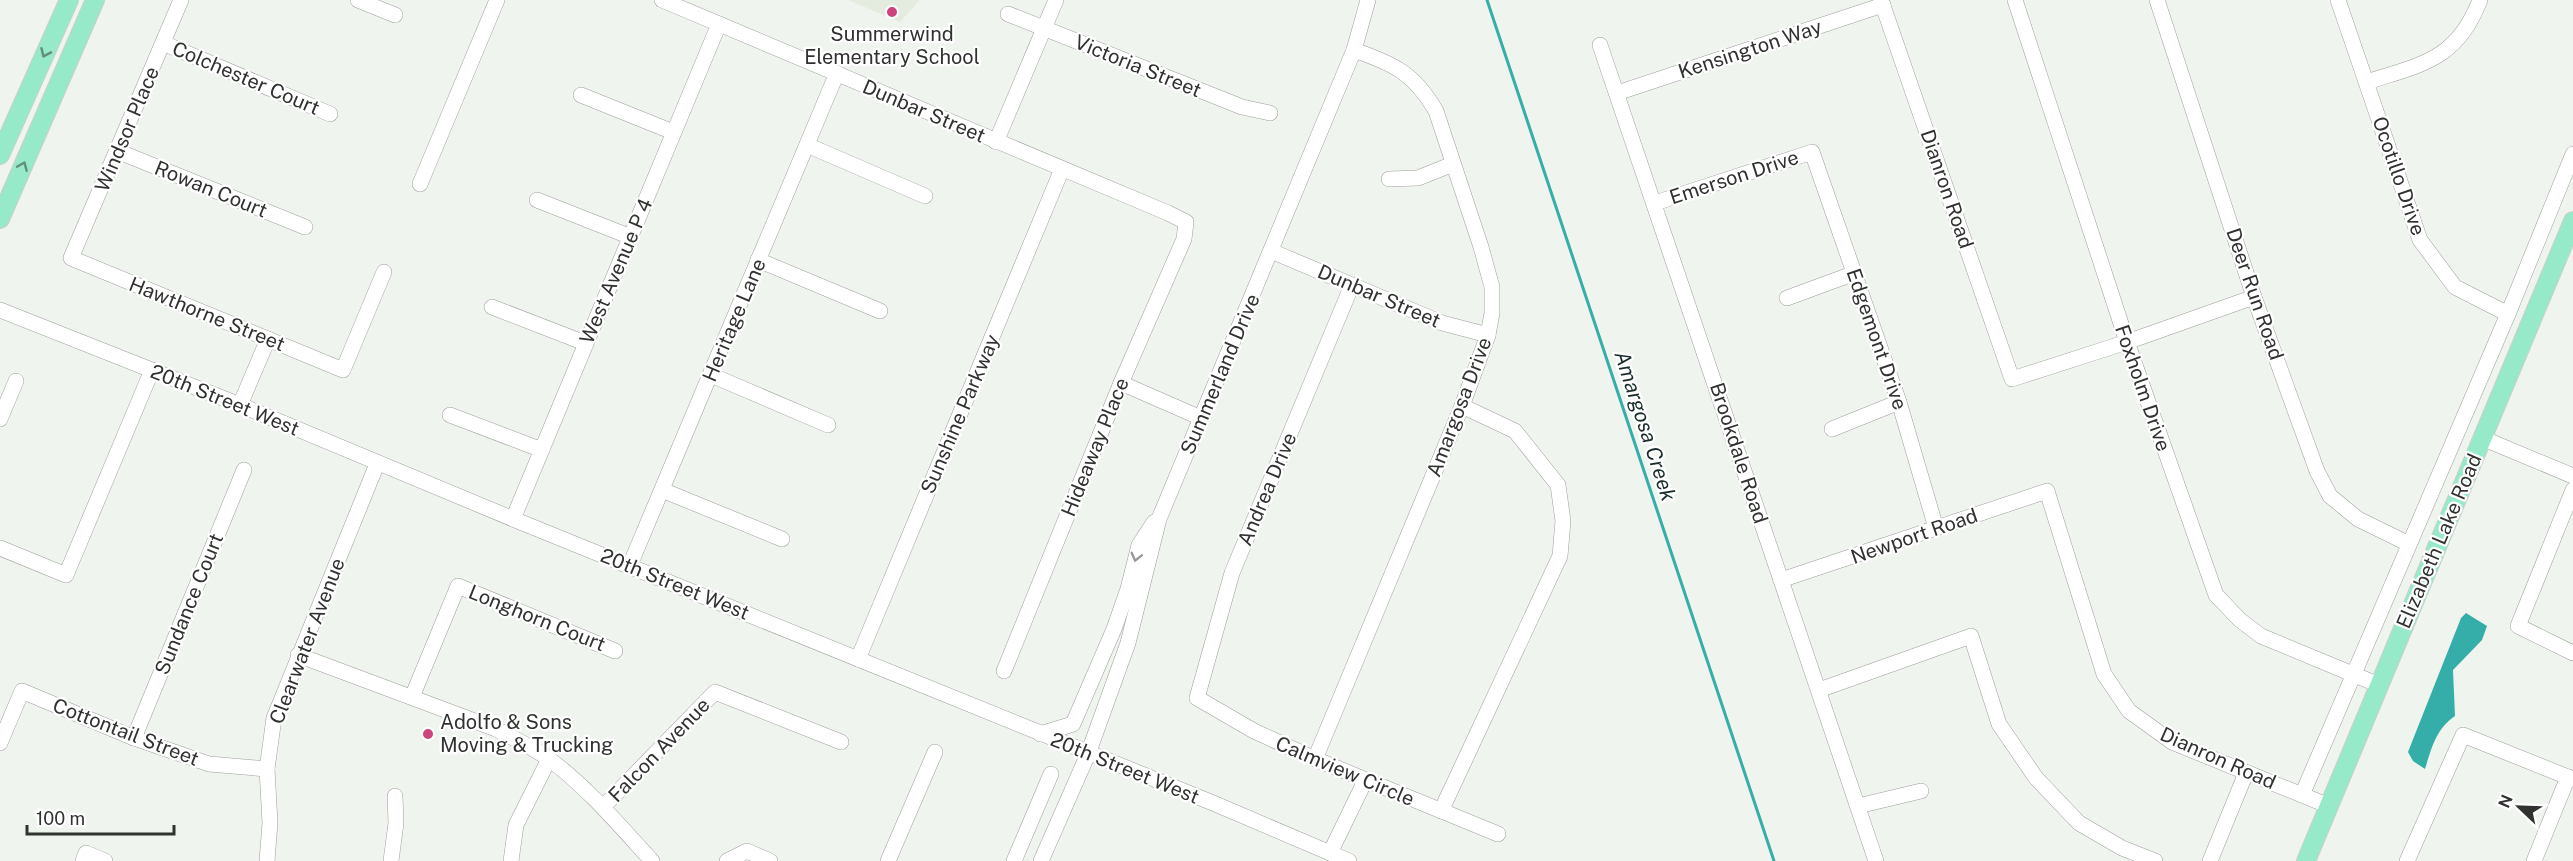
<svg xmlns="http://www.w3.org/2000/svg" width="2573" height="861" font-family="'Public Sans',sans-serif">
  <rect width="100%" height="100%" fill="#f0f4ef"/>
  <path fill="#e4ece0" d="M848 0H920L900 22Z"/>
  <path fill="#35ada9" d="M2466 613 2487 626 2482 640 2453 670 2455 716C2436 729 2432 747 2425 769L2413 761 2408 752 2461 618Z"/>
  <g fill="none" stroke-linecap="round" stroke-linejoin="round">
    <path stroke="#35ada9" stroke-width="3" d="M1487 0 1774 861"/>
    <g stroke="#9da09b" stroke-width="16">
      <g id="minor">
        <path d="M181 0 71 258 343 370 384 272"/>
        <path d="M358 0 395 15"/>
        <path d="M662 0 1168 213 1186 222 1184 239 1121 383 1004 671"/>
        <path d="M1881 0 2012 379 2127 342 2254 297"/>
        <path d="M2015 0 2127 342 2216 595 2240 620 2261 636 2379 685"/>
        <path d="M2157 0 2254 297 2317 471 2330 496 2358 519 2409 544"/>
        <path d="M2338 0 2420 240 2455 287 2508 314"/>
        <path d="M1008 14 1242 107 1270 113"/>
        <path d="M163 43 330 114"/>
        <path d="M1600 45 1876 861"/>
        <path d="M2367 82C2422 64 2457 60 2480 0"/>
        <path d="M1617 93 1883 5"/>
        <path d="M581 95 673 132"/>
        <path d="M996 142 1056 0"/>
        <path d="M807 145 925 196"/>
        <path d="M117 151 305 227"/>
        <path d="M1389 179 1418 178 1453 164"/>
        <path d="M420 184 497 0"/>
        <path d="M537 200 631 237"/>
        <path d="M1655 203 1812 152 1899 402 1936 528"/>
        <path d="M1271 251 1442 323 1488 335"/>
        <path d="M758 260 880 311"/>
        <path d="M1352 285 1232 573 1197 698 1254 731 1315 759 1498 834"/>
        <path d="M1787 298 1855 273"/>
        <path d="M492 307 585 343"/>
        <path d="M0 310 240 405 513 519 1213 803 1349 861"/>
        <path d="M711 375 828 425"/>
        <path d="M1121 383 1201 418"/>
        <path d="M240 405 268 339"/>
        <path d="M450 415 542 450"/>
        <path d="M0 419 16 381"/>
        <path d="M1832 429 1899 402"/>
        <path d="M2482 438 2573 476"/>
        <path d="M662 490 782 539"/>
        <path d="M2573 490 2518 626 2573 653"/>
        <path d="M513 519 719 24"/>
        <path d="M0 548 66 575 152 370"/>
        <path d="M630 565 837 73"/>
        <path d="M1781 580 2047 491 2104 674 2129 711 2172 742 2329 806"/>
        <path d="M298 655 496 729C513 738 532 747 549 759 587 787 620 826 652 861"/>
        <path d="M858 659 1062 169"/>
        <path d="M1819 690 1971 636 1999 724 2036 778 2079 823 2122 848 2155 861"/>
        <path d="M412 697 458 586 615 651"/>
        <path d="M1040 734 1073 724 1114 629 1128 589 1139 545 1154 522"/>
        <path d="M134 738 244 470"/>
        <path d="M0 743 22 691 134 738 209 764 267 769"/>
        <path d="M1315 759 1462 406 1488 335 1492 313V287L1481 247 1436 111C1414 73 1394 64 1354 50"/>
        <path d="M2302 795 2508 314 2573 154"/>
        <path d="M1858 806 1921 791"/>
        <path d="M603 807 715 692 841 742"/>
        <path d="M1441 811 1560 556 1563 521 1558 485 1515 431 1462 406"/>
        <path d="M1330 853 1365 781"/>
        <path d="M83 861 86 853 105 861"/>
        <path d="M267 861 270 823 267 769 274 718 377 464"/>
        <path d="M391 861 396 823 395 796"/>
        <path d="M511 861 516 825 549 759"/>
        <path d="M727 861 747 851 770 861"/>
        <path d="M888 861 935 752"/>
        <path d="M1014 861 1051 774"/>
        <path d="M1041 861 1088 754 1128 643 1159 519 1354 50 1368 0"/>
        <path d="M2210 861 2246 773"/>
        <path d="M2407 861 2463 735 2573 779"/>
        <path d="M2534 861 2568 777"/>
      </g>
    </g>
    <g stroke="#cdcecd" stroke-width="20">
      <g id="major">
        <path d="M0 155 69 0"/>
        <path d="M0 219 95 0"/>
        <path d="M2306 861 2573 221"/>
      </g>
    </g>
    <use href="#minor" stroke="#fff" stroke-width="15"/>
    <use href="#major" stroke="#96eaca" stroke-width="18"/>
  </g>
  <defs><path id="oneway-chevron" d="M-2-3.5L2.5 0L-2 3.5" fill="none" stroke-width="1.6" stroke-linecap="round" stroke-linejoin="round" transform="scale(1.5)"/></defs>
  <g stroke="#638e7d">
    <use href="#oneway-chevron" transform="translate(45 53) rotate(114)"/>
    <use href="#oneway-chevron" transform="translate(23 166) rotate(-67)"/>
  </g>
  <use stroke="#989898" href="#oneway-chevron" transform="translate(1136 557) rotate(104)"/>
  <g fill="#cd437b" stroke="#fff" stroke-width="2">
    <circle cx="892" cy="12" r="6"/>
    <circle cx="428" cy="734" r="6"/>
  </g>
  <g text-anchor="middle" stroke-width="4.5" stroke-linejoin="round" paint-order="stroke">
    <g font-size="20" fill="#303230" stroke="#fff">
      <text x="892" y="41">Summerwind<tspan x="892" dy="23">Elementary School</tspan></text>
      <text x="440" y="729" text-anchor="start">Adolfo &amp; Sons<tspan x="440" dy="23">Moving &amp; Trucking</tspan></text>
    </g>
    <g font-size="20" fill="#303230" stroke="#fff">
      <text transform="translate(1750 49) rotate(-18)" y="7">Kensington Way</text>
      <text transform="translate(1138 66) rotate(22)" y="7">Victoria Street</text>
      <text transform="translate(246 78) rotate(23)" y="7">Colchester Court</text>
      <text transform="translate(924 111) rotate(23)" y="7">Dunbar Street</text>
      <text transform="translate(127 129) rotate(-67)" y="7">Windsor Place</text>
      <text transform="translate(2399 176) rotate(71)" y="7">Ocotillo Drive</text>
      <text transform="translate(1734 177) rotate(-18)" y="7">Emerson Drive</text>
      <text transform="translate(211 189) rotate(22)" y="7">Rowan Court</text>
      <text transform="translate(1947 189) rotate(71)" y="7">Dianron Road</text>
      <text transform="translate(616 271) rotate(-67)" y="7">West Avenue P 4</text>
      <text transform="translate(2255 294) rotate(71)" y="7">Deer Run Road</text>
      <text transform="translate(1379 296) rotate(23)" y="7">Dunbar Street</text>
      <text transform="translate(207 314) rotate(22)" y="7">Hawthorne Street</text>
      <text transform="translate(734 320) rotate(-67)" y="7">Heritage Lane</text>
      <text transform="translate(1877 339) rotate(71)" y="7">Edgemont Drive</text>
      <text transform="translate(1220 374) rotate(-67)" y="7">Summerland Drive</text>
      <text transform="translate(2143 388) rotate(71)" y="7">Foxholm Drive</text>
      <text transform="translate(225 400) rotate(22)" y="7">20th Street West</text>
      <text transform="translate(1459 407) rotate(-69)" y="7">Amargosa Drive</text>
      <text transform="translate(960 414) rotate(-67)" y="7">Sunshine Parkway</text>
      <text transform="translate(1095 447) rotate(-68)" y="7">Hideaway Place</text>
      <text transform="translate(1739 453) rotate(72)" y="7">Brookdale Road</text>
      <text transform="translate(1267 489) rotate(-67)" y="7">Andrea Drive</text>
      <text transform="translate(1914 536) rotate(-19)" y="7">Newport Road</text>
      <text transform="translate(2439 541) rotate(-67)" y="7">Elizabeth Lake Road</text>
      <text transform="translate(675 584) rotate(22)" y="7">20th Street West</text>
      <text transform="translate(189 604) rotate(-68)" y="7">Sundance Court</text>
      <text transform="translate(537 618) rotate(22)" y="7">Longhorn Court</text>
      <text transform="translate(307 641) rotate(-69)" y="7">Clearwater Avenue</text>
      <text transform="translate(126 732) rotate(21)" y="7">Cottontail Street</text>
      <text transform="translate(659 750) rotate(-46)" y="7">Falcon Avenue</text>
      <text transform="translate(2218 758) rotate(24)" y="7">Dianron Road</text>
      <text transform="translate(1125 768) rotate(22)" y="7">20th Street West</text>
      <text transform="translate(1345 771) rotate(23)" y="7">Calmview Circle</text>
    </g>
    <g font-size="21" font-style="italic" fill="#192e2c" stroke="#fff">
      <text transform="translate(1645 426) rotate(72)" y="7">Amargosa Creek</text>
    </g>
  </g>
  <g transform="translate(2519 807) rotate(293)" stroke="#ffffff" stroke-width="4.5" paint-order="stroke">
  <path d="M0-4.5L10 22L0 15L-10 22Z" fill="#303230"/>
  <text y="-9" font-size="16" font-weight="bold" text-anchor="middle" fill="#303230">N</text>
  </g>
  <path d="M27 825v9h147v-9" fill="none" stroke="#303230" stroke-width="3"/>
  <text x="36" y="825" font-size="18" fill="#303230" stroke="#ffffff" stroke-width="4.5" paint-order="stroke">100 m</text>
</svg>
